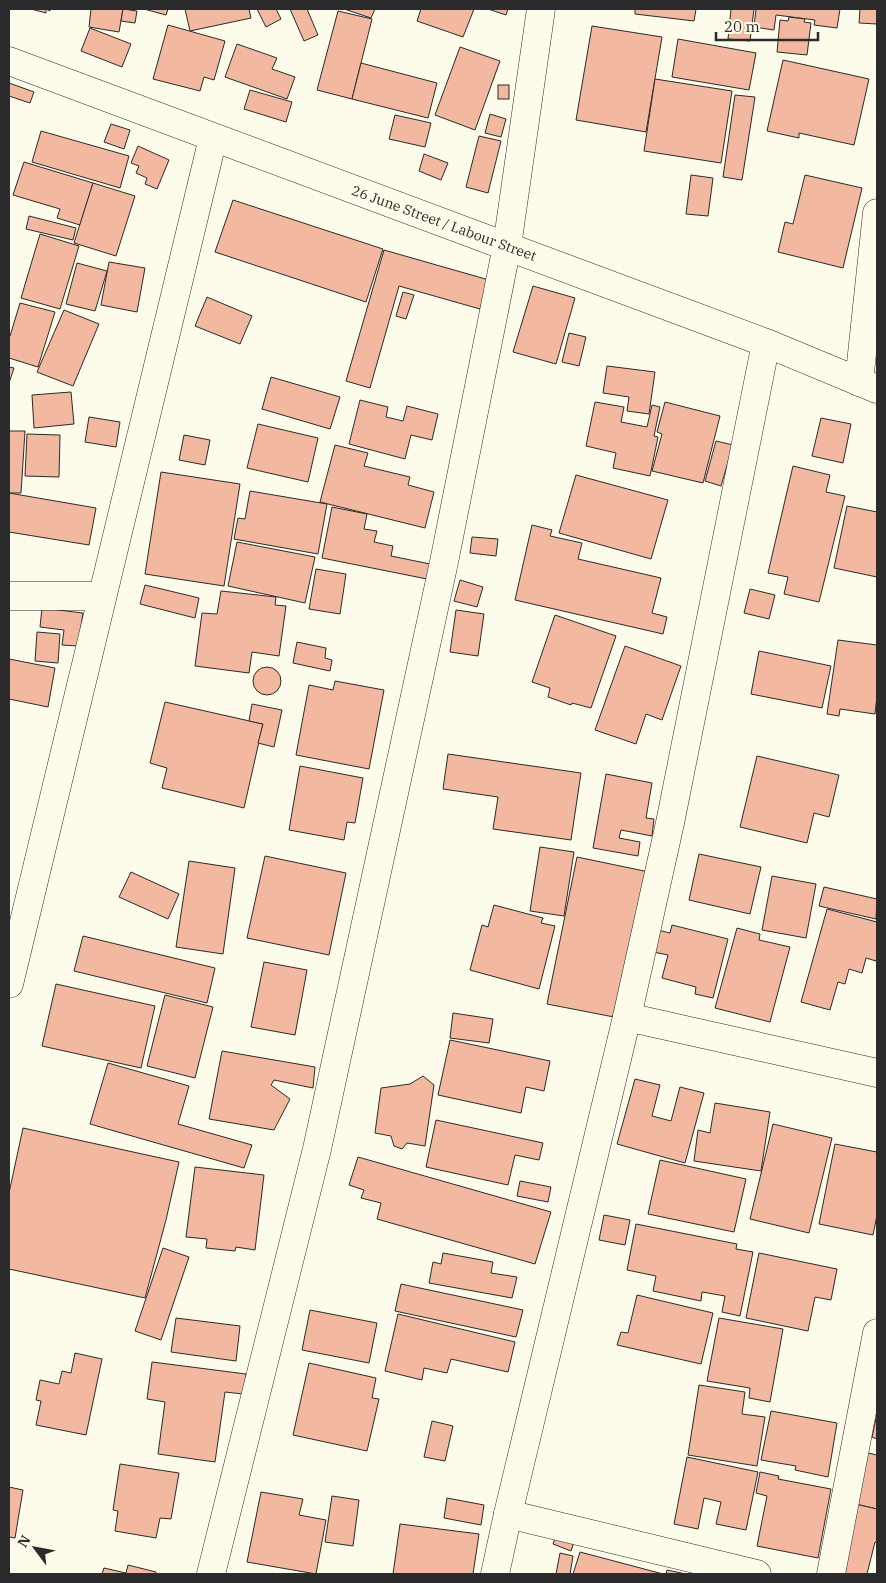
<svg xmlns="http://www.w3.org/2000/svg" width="886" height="1583" font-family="'IBM Plex Serif',serif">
  <rect width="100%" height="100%" fill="#fdfbea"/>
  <g fill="#f2b8a0" stroke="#2b2b2b">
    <path d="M31 9H50V11L46 9V13Z"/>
    <path d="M91 9H123L119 32 89 27Z"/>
    <path d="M123 9 137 11 135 23 121 21Z"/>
    <path d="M144 9H168L166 15Z"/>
    <path d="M185 9H249L251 18 190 31Z"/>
    <path d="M257 9H276L281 19 266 27Z"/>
    <path d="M290 9H307L318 35 304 41Z"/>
    <path d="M344 9H375L371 18Z"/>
    <path d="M421 9H474L463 37 417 21Z"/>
    <path d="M488 9H508L506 15Z"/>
    <path d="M635 9H696L694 21 635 14Z"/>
    <path d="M731 9H754L750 41 728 39Z"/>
    <path d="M756 9H840L837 28 814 25 815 20 776 15 774 30 754 27Z"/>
    <path d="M860 9H877V24L859 23Z"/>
    <path d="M338 11 372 19 352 99 317 90Z"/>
    <path d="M789 17 805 19 804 22 811 23 807 55 777 52 780 20 788 21Z"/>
    <path d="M168 25 225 41 214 80 204 77 200 91 153 79Z"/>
    <path d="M592 26 662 37 646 132 576 120Z"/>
    <path d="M90 28 131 44 122 67 81 51Z"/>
    <path d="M678 39 756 53 749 90 672 77Z"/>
    <path d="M237 44 277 58 272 69 295 77 287 99 225 77Z"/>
    <path d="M460 47 500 61 475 130 435 115Z"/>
    <path d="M783 60 869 79 854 145 799 133V138L767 131Z"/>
    <path d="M361 63 437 83 428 118 352 99Z"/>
    <path d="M655 79 732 91 721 163 644 151Z"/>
    <path d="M9 83 34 92 30 103 9 96V97Z"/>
    <rect x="498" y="85" width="11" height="14"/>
    <path d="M250 90 292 102 286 122 244 109Z"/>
    <path d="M735 95 755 97 742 180 723 177Z"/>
    <path d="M490 114 506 119 501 137 485 133Z"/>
    <path d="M395 115 431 123 425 147 389 139Z"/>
    <path d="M111 124 130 130 124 149 104 142Z"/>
    <path d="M41 131 129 156 120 188 32 162Z"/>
    <path d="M479 136 501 141 488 193 466 187Z"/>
    <path d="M138 146 169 160 157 189 145 184 147 178 136 173 139 166 131 163Z"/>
    <path d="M424 154 448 163 441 180 419 171Z"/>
    <path d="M24 162 93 183 80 225 57 218 60 209 13 195Z"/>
    <path d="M691 175 713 178 708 216 686 214Z"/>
    <path d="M805 175 862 188 843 268 778 252 785 222 793 224Z"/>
    <path d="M93 183 135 196 116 256 74 243Z"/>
    <path d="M233 200 383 249 366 302 215 252Z"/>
    <path d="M29 216 76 228 73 240 26 229Z"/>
    <path d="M40 234 79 246 60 309 21 298Z"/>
    <path d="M384 250 489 280 480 309 399 286 370 388 346 381Z"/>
    <path d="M109 262 145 268 137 312 101 305Z"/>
    <path d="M77 263 107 271 95 311 66 304Z"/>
    <path d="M533 286 575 298 556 364 513 352Z"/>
    <path d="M403 292 414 295 406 319 396 316Z"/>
    <path d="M207 297 252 316 240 344 195 326Z"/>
    <path d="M20 303 55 312 38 367 9 358V336H10Z"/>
    <path d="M64 310 99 324 73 386 37 372Z"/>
    <path d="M569 333 586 337 579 366 562 362Z"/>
    <path d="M607 366 655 372 649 414 627 411 629 397 603 393Z"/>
    <path d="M9 367 14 368 9 383Z"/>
    <path d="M271 377 340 397 330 429 262 409Z"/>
    <path d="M71 392 74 424 34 428 32 395Z"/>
    <path d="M360 400 388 407 386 417 403 421 407 406 438 414 432 440 411 435 405 459 349 444Z"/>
    <path d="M595 402 624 407 621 422 647 427 652 405 660 407 654 436 658 437 650 476 613 468 616 453 586 446Z"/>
    <path d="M665 402 720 416 703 483 652 471 662 434 657 432Z"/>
    <path d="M89 417 120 422 116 447 85 442Z"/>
    <path d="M821 418 851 424 843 463 812 456Z"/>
    <path d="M258 424 318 438 308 482 247 468Z"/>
    <path d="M9 431H25L21 493H9Z"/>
    <path d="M27 434 60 435 59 477 25 476Z"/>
    <path d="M184 435 210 440 205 465 179 460Z"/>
    <path d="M716 441 733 445 721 486 705 481Z"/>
    <path d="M335 445 368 453 364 466 410 477 408 485 434 492 425 528 320 502Z"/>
    <path d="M793 466 830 475 826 492 845 496 819 602 784 594 788 577 768 573Z"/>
    <path d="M161 472 240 484 224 586 145 574Z"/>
    <path d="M576 475 668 500 651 559 559 533Z"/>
    <path d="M250 491 327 504 318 554 234 539 238 518 245 519Z"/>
    <path d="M9 493 96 508 89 545 9 532Z"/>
    <path d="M847 506 877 512V577L834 568Z"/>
    <path d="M332 507 367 514 364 529 377 531 374 542 393 546 391 556 435 565 432 580 322 558Z"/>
    <path d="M532 525 552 530 550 536 582 543 578 559 661 578 652 613 667 617 663 634 515 600Z"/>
    <path d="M472 537 498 539 496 556 470 553Z"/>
    <path d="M237 542 315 557 305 603 228 586Z"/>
    <path d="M316 569 346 574 340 614 309 609Z"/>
    <path d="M460 580 483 587 477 607 454 601Z"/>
    <path d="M145 585 199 598 195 618 140 604Z"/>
    <path d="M750 589 775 595 769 619 744 613Z"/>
    <path d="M221 591 276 597 275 605 286 606 279 656 252 652 249 673 195 666 202 613 217 614Z"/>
    <path d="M42 608 83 613 78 646 62 645 64 630 40 627Z"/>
    <path d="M456 610 484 614 478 656 450 652Z"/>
    <path d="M555 615 616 636 591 708 572 703 571 705 548 697 550 688 532 682Z"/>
    <path d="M37 632 60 634 58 663 35 661Z"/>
    <path d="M838 640 877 645V696L875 714 840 709 839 716 827 714Z"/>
    <path d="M297 642 326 648 325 658 332 660 330 671 293 663Z"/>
    <path d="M625 646 681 666 662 720 646 714 636 744 595 730Z"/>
    <path d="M759 651 831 666 822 708 751 694Z"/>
    <path d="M9 659 55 668 48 707 9 699Z"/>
    <circle cx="267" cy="681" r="14"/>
    <path d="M335 681 384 690 369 769 296 755 309 685 333 690Z"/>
    <path d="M165 702 263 724 244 808 162 788 167 768 150 763Z"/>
    <path d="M252 704 282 710 274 747 258 743 263 724 249 721Z"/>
    <path d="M448 754 581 773 571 840 493 829 498 797 443 789Z"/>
    <path d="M757 756 839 775 829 817 814 813 807 843 740 827Z"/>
    <path d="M300 766 363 778 355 823 347 822 344 840 289 830Z"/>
    <path d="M606 774 652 783 646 818 654 819 652 836 621 830 619 838 640 842 638 856 593 848Z"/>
    <path d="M540 847 574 852 564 916 530 911Z"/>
    <path d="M699 854 761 867 750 914 689 900Z"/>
    <path d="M265 856 346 873 329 955 247 938Z"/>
    <path d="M577 857 649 872 619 1018 547 1004Z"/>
    <path d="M189 861 235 868 223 954 176 947Z"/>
    <path d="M131 872 179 894 168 919 119 897Z"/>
    <path d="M772 876 816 884 806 938 762 930Z"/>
    <path d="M824 887 877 899 876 919 819 906Z"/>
    <path d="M494 905 543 918 541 923 555 926 539 989 470 970 482 925 488 927Z"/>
    <path d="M827 909 877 922V956L876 961 866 958 862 973 849 969 845 984 838 982 830 1010 801 1002Z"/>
    <path d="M672 925 728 939 713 998 695 994 696 987 662 978 668 955 653 952 658 930 670 933Z"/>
    <path d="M737 928 760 934 759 940 790 947 770 1022 715 1008Z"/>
    <path d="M83 936 215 968 207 1003 74 971Z"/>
    <path d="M264 962 307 970 295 1035 251 1027Z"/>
    <path d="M56 984 155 1006 141 1068 42 1046Z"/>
    <path d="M165 995 213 1007 195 1078 147 1066Z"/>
    <path d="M453 1013 493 1019 489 1043 450 1038Z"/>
    <path d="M450 1040 550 1061 544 1091 526 1087 521 1113 438 1095Z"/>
    <path d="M222 1051 315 1067 313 1088 274 1080 271 1085 290 1099 274 1130 209 1119Z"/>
    <path d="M108 1063 189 1086 178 1124 252 1145 244 1168 90 1124Z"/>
    <path d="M423 1076 434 1085 425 1146 407 1143 402 1149 394 1146 391 1136 375 1133 381 1088 410 1084Z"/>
    <path d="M635 1079 660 1085 652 1116 671 1121 680 1087 704 1093 685 1163 617 1144Z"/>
    <path d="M715 1103 770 1112 761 1171 694 1161 698 1130 710 1133Z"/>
    <path d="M436 1120 543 1143 539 1160 515 1155 508 1185 426 1167Z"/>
    <path d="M773 1124 832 1138 809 1233 750 1219Z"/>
    <path d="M23 1128 179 1162 166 1220 145 1298 9 1269V1193Z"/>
    <path d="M835 1144 877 1152V1215L873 1235 819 1224Z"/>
    <path d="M358 1157 551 1212 535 1264 377 1219 381 1203 361 1198 364 1190 349 1185Z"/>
    <path d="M660 1160 746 1179 734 1232 648 1214Z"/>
    <path d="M195 1167 264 1175 255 1250 236 1247 235 1251 206 1248 207 1239 186 1237Z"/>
    <path d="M520 1181 551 1187 548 1202 517 1196Z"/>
    <path d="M604 1215 630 1220 625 1245 599 1240Z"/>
    <path d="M636 1224 737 1244 736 1249 753 1252 740 1316 722 1312 725 1296 702 1292 701 1301 653 1291 656 1276 627 1270Z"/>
    <path d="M163 1248 189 1257 161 1340 135 1331Z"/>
    <path d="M443 1253 493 1262 491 1273 517 1277 512 1298 429 1283 433 1262 441 1264Z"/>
    <path d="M759 1253 837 1269 831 1300 815 1297 808 1331 746 1318Z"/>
    <path d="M401 1284 523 1310 516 1337 395 1311Z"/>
    <path d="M637 1295 713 1313 701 1364 617 1345 621 1332 628 1333Z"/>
    <path d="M310 1310 377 1323 369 1363 302 1350Z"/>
    <path d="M398 1314 515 1342 508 1372 451 1359 447 1373 424 1368 422 1380 385 1371Z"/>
    <path d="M176 1318 240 1326 236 1361 171 1352Z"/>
    <path d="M719 1318 783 1329 770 1402 749 1398 750 1388 707 1381Z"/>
    <path d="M75 1353 102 1359 86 1435 36 1425 41 1401 36 1400 40 1380 59 1384 62 1371 71 1373Z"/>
    <path d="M152 1362 246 1374 243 1394 225 1392 215 1462 158 1454 165 1402 147 1399Z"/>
    <path d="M309 1363 376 1378 372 1398 379 1399 367 1451 293 1435Z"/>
    <path d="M699 1385 745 1392 742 1414 765 1417 757 1466 688 1455Z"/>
    <path d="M771 1411 837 1423 828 1477 795 1470 796 1466 761 1460Z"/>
    <path d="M877 1414V1439L872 1437Z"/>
    <path d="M432 1421 453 1426 445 1461 424 1457Z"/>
    <path d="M864 1452 877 1455V1509L851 1503Z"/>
    <path d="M687 1457 758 1472 746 1530 716 1524 721 1502 704 1498 698 1529 674 1524Z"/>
    <path d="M120 1464 179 1473 171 1519 160 1518 156 1538 115 1531 118 1511 113 1510Z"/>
    <path d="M760 1472 779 1476 778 1479 831 1489 818 1558 757 1546 767 1496 756 1493Z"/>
    <path d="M9 1487 23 1490 15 1538 9 1537Z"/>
    <path d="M261 1492 303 1499 299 1515 326 1520 316 1574 247 1562Z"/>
    <path d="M332 1496 359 1500 353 1546 325 1542Z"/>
    <path d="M447 1498 484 1505 481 1525 444 1518Z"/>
    <path d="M851 1503 877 1509V1543L875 1542 867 1574H843Z"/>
    <path d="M400 1524 479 1534 473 1574H393Z"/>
    <path d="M559 1527 577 1533 571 1551 553 1544Z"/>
    <path d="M580 1552 663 1574H573Z"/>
    <path d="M560 1553 573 1556 570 1574H556Z"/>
    <path d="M128 1565 156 1572V1574H102L104 1568 126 1573Z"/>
    <path d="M667 1570 686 1574H666Z"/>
  </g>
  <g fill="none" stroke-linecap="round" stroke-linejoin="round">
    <g stroke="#2b2b2b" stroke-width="29">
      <g id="minor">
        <path d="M9 61 766 343 877 389"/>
        <path d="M859 382 877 213"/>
        <path d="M9 596H102"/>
        <path d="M9 984 213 138"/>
        <path d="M627 1017 877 1073"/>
        <path d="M508 1514 757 1574"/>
        <path d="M211 1574 317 1149 444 562 507 246 541 9"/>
        <path d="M495 1574 508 1514 627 1017 670 823 766 343"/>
        <path d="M831 1574 877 1333"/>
      </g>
    </g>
    <use href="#minor" stroke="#fdfbea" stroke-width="28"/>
  </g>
  <g text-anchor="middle" stroke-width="4" stroke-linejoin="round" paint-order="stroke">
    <g font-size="14" fill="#2b2b2b" stroke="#fdfbea">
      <text transform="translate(444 223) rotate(20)" y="5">26 June Street / Labour Street</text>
    </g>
  </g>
  <rect width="886" height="1583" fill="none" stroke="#2b2b2b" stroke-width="20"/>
  <g transform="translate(35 1548) rotate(302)" stroke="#fdfbea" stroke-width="4" paint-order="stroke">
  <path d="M0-4L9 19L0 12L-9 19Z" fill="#2b2b2b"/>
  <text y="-8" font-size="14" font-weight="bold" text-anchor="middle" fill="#2b2b2b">N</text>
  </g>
  <path d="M716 32v8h102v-8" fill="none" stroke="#2b2b2b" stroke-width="2.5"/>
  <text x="724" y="32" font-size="15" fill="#2b2b2b" stroke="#fdfbea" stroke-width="4" paint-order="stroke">20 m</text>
</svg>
